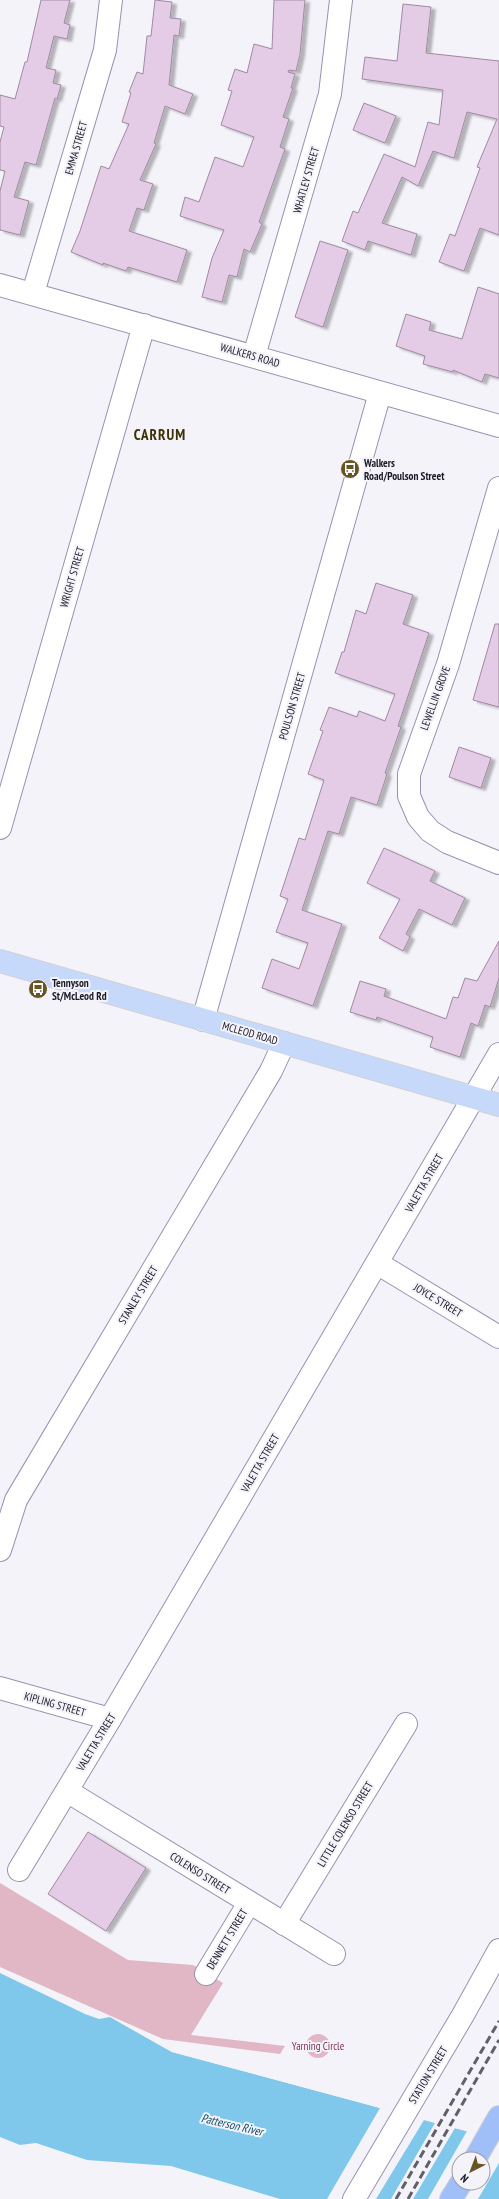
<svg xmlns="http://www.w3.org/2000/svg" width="499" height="2199" font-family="'PT Sans Narrow',sans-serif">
  <defs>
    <filter id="shadow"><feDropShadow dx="4.5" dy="2.5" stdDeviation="1" flood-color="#0004"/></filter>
  </defs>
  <rect width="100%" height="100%" fill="#f4f3fa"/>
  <g fill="#e1b6c5">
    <path d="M0 1883 128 1960 193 1965 223 1983 191 2035 285 2046 280 2054 163 2039 0 1967Z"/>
    <circle cx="318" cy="2046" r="12"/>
  </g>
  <path fill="#7fc8ec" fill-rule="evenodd" d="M0 1973 85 2014 99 2019 110 2017 172 2052 499 2140V2199H280L171 2166 87 2160 36 2143 20 2145 0 2137ZM459 2159H483V2183H459Z"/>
  <path fill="#f4f3fa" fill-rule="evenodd" d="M110 2017 173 2050 499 2137V2163L478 2199H428L467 2131 455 2128 413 2199H391L435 2123 424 2120 376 2199H327L380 2108 172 2052ZM459 2159H483V2183H459Z"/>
  <g fill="#e5cce6" stroke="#a089a1" filter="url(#shadow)">
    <path d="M41 0H70L64 23 70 25 67 39 54 36 46 68 56 70 53 83 61 85 57 99 55 98 36 165 25 162 14 197 29 201 20 235 0 230V191L5 171 0 170V142L4 127 0 126V95L15 99 25 62H27Z"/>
    <path d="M155 0 172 2 170 18 181 19 179 36 174 35 169 85 193 94 185 114 165 106 154 143 156 144 140 180 153 184 144 210 137 208 129 231 187 250 177 282 128 267 126 271 103 263V265L71 252 80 231 101 166 109 169 129 124 122 122 131 93 129 92 137 72 143 74 147 36H151Z"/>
    <path d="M274 0H305L300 54 296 71 289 70 288 72 295 74 291 88H293L283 117 289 119 280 147 285 149 259 222 262 224 250 252 244 249 237 277 229 275 222 302 202 297 212 258 224 230 180 216 185 197 199 202 215 157 243 167 254 137 221 125 232 91 228 90 235 69 247 73 254 44 272 49Z"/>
    <path d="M403 4 431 7 426 53 499 61V235L480 228 464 271 439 262 450 234 455 236 480 168 477 167 497 119 467 112 454 158 433 151 418 186 402 177 382 223 417 234 411 255 368 241 365 250 342 241 353 211 358 213 384 154 415 167 428 122 439 125 443 90 362 79 365 57 397 61Z"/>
    <path d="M364 103 396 116 385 143 353 130Z"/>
    <path d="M320 241 348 250 323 327 295 317Z"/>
    <path d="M478 287 499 294V378L485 374 482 382 453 370V372L423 364 425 356 396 346 406 314 431 322 429 330 462 339Z"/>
    <path d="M376 583 413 595 403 624 429 633 398 726 401 727 385 773 387 774 377 805 351 797 339 834 328 831 302 910 342 924 313 1006 262 988 272 959 299 969 308 943 276 932 288 899 280 896 299 838 305 840 324 780 308 774 323 731 320 730 329 707 357 717 359 711 385 721 395 694 335 673 342 652H344L356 610 366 614Z"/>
    <path d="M495 624H499V707L473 700Z"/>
    <path d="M459 747 491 758 481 788 449 777Z"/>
    <path d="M384 848 435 871 430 881 465 898 452 925 419 909 406 934 410 937 403 951 379 938 400 899 367 883Z"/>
    <path d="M499 941V978L490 1007 485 1005 478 1026 471 1023 460 1057 430 1047 433 1037 377 1017 376 1020 350 1012 360 981 386 989 384 996 446 1019 453 997 458 998 465 978 477 981Z"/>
    <path d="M88 1832 146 1868 106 1931 48 1894Z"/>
  </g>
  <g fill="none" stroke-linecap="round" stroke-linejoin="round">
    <g stroke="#9893b1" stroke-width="24">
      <g id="minor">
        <path d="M0 285 499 426"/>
        <path d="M33 293 105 50 111 0"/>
        <path d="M254 356 330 94 341 0"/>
        <path d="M499 488 448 664 409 774V796L418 817 430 831 447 842 499 863"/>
        <path d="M0 828 144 325"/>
        <path d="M203 1020 380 393"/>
        <path d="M377 1263 499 1337"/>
        <path d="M0 1550 16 1500 271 1071 284 1043"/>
        <path d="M0 1688 110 1719"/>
        <path d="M67 1791 334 1954"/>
        <path d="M19 1870 110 1719 499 1054"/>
        <path d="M284 1924 406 1724"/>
        <path d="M206 1974 249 1903"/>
        <path d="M354 2199 463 2015 499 1950"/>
      </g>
    </g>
    <g stroke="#d1d1d3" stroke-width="24">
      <path id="major" d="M0 961 499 1105"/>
    </g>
    <g stroke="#d1d1d3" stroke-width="24">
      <g id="highway">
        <path d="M475 2159 499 2117"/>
        <path d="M451 2199 461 2183"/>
      </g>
    </g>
    <use href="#minor" stroke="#fff" stroke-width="22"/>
    <use href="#major" stroke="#c6d9fb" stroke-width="22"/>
    <use href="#highway" stroke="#a0bff8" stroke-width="22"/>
    <g stroke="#615f6a" stroke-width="3" stroke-dasharray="8 4" stroke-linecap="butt">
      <path d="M396 2199 499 2021"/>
      <path d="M408 2199 499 2040"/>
    </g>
  </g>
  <defs>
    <g id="bus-disc" transform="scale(1)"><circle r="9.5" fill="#675523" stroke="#f4f3fa"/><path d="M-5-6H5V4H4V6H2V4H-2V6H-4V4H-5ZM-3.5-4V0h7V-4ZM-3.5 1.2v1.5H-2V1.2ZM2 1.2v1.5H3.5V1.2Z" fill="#fff"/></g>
  </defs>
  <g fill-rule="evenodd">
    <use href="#bus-disc" x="350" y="469"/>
    <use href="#bus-disc" x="38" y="989"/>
  </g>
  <g text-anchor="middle" stroke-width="4" stroke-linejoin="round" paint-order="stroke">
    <g font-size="11" fill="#1b1925" stroke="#f4f3fa">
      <text transform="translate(76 148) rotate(-74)" y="4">EMMA STREET</text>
      <text transform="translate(306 180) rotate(-74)" y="4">WHATLEY STREET</text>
      <text transform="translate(250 355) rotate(16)" y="4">WALKERS ROAD</text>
      <text transform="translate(72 577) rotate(-74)" y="4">WRIGHT STREET</text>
      <text transform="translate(435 698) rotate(-70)" y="4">LEWELLIN GROVE</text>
      <text transform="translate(292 706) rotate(-74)" y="4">POULSON STREET</text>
      <text transform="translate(250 1033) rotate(16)" y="4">MCLEOD ROAD</text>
      <text transform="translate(424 1183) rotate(-60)" y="4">VALETTA STREET</text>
      <text transform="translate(138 1295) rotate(-59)" y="4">STANLEY STREET</text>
      <text transform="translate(438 1300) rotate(31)" y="4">JOYCE STREET</text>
      <text transform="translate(260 1463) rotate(-60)" y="4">VALETTA STREET</text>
      <text transform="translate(55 1704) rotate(16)" y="4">KIPLING STREET</text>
      <text transform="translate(96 1742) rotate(-59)" y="4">VALETTA STREET</text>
      <text transform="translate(345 1824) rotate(-59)" y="4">LITTLE COLENSO STREET</text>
      <text transform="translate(200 1873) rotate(32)" y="4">COLENSO STREET</text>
      <text transform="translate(227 1939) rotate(-59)" y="4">DENNETT STREET</text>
      <text transform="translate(428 2075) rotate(-59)" y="4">STATION STREET</text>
    </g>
    <g font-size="11" font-weight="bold" fill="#1b1925" stroke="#f4f3fa" text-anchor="start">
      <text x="364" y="467">Walkers<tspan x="364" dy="13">Road/Poulson Street</tspan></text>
      <text x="52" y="987">Tennyson<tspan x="52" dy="13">St/McLeod Rd</tspan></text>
    </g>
    <g font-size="11" fill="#802f53" stroke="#f4f3fa">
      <text x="318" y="2050">Yarning Circle</text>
    </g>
    <g font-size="12" font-style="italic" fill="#144f68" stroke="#f4f3fa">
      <text transform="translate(232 2125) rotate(13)" y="4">Patterson River</text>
    </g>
    <g font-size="15" font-weight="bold" letter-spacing="1" fill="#3e3005" stroke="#f4f3fa">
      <text x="160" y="440">CARRUM</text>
    </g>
  </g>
  <g transform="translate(471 2171) rotate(222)"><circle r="19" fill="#f4f3fa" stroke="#9d9ca5"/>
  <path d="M0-3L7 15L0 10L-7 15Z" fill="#675523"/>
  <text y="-6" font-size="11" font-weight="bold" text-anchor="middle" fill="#1b1925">N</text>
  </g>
</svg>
